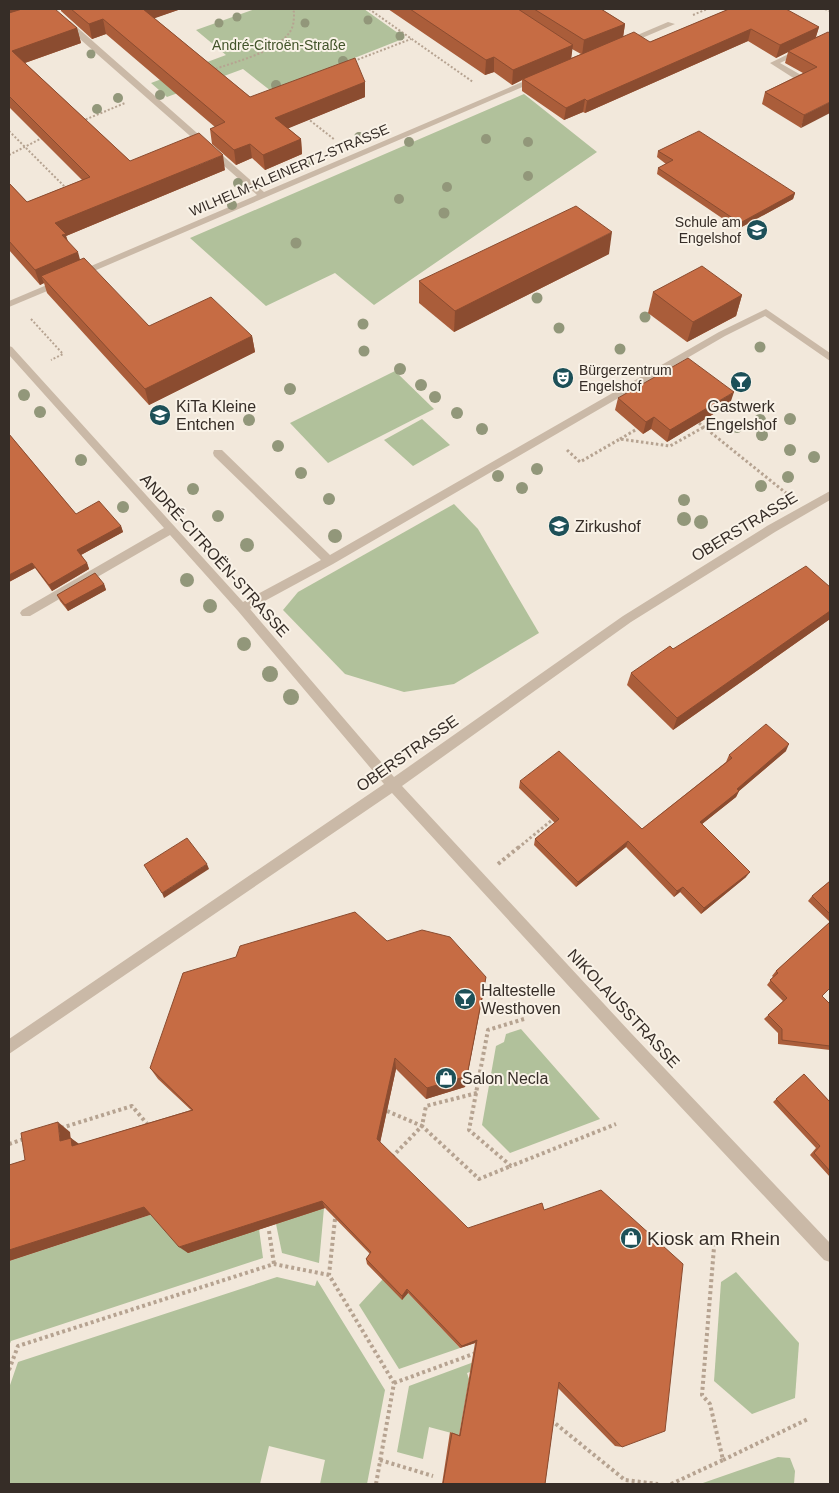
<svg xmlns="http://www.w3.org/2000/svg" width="839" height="1493" font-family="Arial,sans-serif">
  <rect width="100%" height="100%" fill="#f2e8db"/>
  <g fill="#b1c19b">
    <path d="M255 9H364L405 38 271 91 243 69 167 97 151 83 226 55 196 30Z"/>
    <path d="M524 94 597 152 374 305 335 273 266 306 190 238Z"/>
    <path d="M395 371 434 409 328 463 290 423Z"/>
    <path d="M422 419 450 445 413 466 384 440Z"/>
    <path d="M454 504 478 529 539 633 454 684 404 692 345 674 283 610 298 592Z"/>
    <path d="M521 1029 600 1119 510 1153 482 1125 496 1046 504 1042 506 1034Z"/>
    <path d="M324 1208 319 1263 282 1253 276 1224Z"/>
    <path d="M159 1212 259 1229 263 1258 11 1341 9 1346V1261Z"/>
    <path d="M736 1272 799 1343 795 1398 752 1414 714 1381 721 1282Z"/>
    <path d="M277 1277 315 1286 317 1280 385 1390 367 1484H320L325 1460 269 1446 260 1484H9V1388L18 1362Z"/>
    <path d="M383 1279 408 1293 460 1348 399 1369 359 1305Z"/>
    <path d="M482 1359 485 1367 467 1373 469 1379 459 1435 429 1427 423 1459 397 1452 409 1386Z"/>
    <path d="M778 1457 790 1458 795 1471 794 1484H700Z"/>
  </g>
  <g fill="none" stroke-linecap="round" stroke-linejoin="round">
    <g stroke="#b6a391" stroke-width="2" stroke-dasharray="2 2" stroke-linecap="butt">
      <path d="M369 9 473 82"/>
      <path d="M825 9 830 11"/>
      <path d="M693 15 707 9"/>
      <path d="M354 61 411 39"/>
      <path d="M212 70C234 62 282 51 292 28 294 23 294 17 294 12L292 9"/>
      <path d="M307 118 335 140"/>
      <path d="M82 121 125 103"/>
      <path d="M9 131 67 189"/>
      <path d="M9 155 44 137"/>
      <path d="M31 319 63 354 51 360"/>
    </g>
    <g stroke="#b6a391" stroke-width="3" stroke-dasharray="2.5 2.5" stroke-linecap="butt">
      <path d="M699 423 786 493"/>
      <path d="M620 439 637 429"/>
      <path d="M567 450 580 462 620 439 670 446 704 427"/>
      <path d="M518 848 552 820"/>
    </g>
    <g stroke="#b6a391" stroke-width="4" stroke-dasharray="3 3" stroke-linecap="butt">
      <path d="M498 864 519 847"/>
      <path d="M524 1019 488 1030 469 1130 511 1166 616 1124"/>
      <path d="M387 1111 422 1126 426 1106 477 1093"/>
      <path d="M61 1128 132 1106 148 1125"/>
      <path d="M9 1144 24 1139"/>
      <path d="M392 1157 422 1126 479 1179 511 1166"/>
      <path d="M335 1219 329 1275 394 1383 376 1484"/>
      <path d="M269 1231 274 1264"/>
      <path d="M9 1370 18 1346 274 1264 329 1275"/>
      <path d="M394 1383 476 1353"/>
      <path d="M551 1420 625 1480 658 1484"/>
      <path d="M380 1460 433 1476"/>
      <path d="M723 1460 808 1419"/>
      <path d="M671 1484 723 1460 710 1404 702 1395 715 1235"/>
    </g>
    <g fill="#cab9a7" fill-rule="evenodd">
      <path d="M64 21H70L264 192 534 77 541 79 80 277 75 274 77 272 257 195 64 25Z"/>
      <path d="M668 22 675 24 628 44 621 42Z"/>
      <path d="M830 34V39L780 63 801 75V79H795L770 63Z"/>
      <path d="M61 279 66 282 64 284 9 307V301Z"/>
      <path d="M766 309 830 353V361L765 316 725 336 333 564 250 609 394 777 623 616 767 526 830 491V500L775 532 631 622 402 786 630 1032 830 1243V1262L824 1260 620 1042 392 793 9 1054V1039L384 784 238 611 170 535 30 616H22L20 613 22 610 164 528 9 355V346L12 347 243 602 321 560 214 456 213 453 214 450H222L330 555 719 332Z"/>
    </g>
  </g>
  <g fill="#92977a">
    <circle cx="237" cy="17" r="4.5"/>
    <circle cx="368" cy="20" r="4.5"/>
    <circle cx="219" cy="23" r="4.5"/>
    <circle cx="305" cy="23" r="4.5"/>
    <circle cx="400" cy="36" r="4.5"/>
    <circle cx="91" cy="54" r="4.5"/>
    <circle cx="343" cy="61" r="5"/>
    <circle cx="276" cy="85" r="5"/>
    <circle cx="160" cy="95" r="5"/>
    <circle cx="118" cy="98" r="5"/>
    <circle cx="97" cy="109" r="5"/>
    <circle cx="359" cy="137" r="5"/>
    <circle cx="486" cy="139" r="5"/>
    <circle cx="409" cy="142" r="5"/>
    <circle cx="528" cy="142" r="5"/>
    <circle cx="307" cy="162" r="5"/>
    <circle cx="528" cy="176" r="5"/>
    <circle cx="238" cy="183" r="5"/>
    <circle cx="447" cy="187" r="5"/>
    <circle cx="399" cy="199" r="5"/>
    <circle cx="232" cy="205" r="5"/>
    <circle cx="444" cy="213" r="5.5"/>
    <circle cx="296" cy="243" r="5.5"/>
    <circle cx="537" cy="298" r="5.5"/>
    <circle cx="645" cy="317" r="5.5"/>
    <circle cx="363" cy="324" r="5.5"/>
    <circle cx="559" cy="328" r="5.5"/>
    <circle cx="760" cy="347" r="5.5"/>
    <circle cx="620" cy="349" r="5.5"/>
    <circle cx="364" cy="351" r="5.5"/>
    <circle cx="400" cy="369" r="6"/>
    <circle cx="421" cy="385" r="6"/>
    <circle cx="290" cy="389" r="6"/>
    <circle cx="24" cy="395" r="6"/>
    <circle cx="435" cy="397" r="6"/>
    <circle cx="40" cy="412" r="6"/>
    <circle cx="457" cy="413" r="6"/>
    <circle cx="790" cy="419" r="6"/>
    <circle cx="249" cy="420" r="6"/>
    <circle cx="760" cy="420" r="6"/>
    <circle cx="737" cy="427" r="6"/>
    <circle cx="482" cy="429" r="6"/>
    <circle cx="762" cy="435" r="6"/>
    <circle cx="278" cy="446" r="6"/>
    <circle cx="790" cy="450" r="6"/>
    <circle cx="814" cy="457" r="6"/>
    <circle cx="81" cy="460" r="6"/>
    <circle cx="537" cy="469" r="6"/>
    <circle cx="301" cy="473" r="6"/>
    <circle cx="498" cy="476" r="6"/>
    <circle cx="788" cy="477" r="6"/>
    <circle cx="761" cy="486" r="6"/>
    <circle cx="522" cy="488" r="6"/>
    <circle cx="193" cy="489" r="6"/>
    <circle cx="329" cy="499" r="6"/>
    <circle cx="684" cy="500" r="6"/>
    <circle cx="123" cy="507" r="6"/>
    <circle cx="218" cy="516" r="6"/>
    <circle cx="684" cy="519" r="7"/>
    <circle cx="701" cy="522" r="7"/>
    <circle cx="335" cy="536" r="7"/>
    <circle cx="247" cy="545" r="7"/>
    <circle cx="187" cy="580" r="7"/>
    <circle cx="210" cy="606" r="7"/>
    <circle cx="244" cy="644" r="7"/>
    <circle cx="270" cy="674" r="8"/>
    <circle cx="291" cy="697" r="8"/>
  </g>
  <g fill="#aa5d3a" fill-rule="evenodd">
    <path d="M9 9 77 28 81 43 25 63 130 161 225 170 66 236 68 241 80 260 149 326 252 336 255 352 149 405 47 293 44 283 40 285 9 250V183L27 202 82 180 9 107Z"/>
    <path d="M61 9H181L154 18 250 97 365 82V97L288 128 301 139 302 154 265 170 252 158 236 165 212 144 210 129 215 127 106 34 92 39 61 11Z"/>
    <path d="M388 9H601L625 24 623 36 650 42 729 9 819 27 816 37 830 33 801 128 762 104 765 92 803 73 785 63 788 52 776 58 748 41 585 113 583 112 564 120 522 91V80L512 85 494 72 485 75ZM572 49 581 54 571 58Z"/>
    <path d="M658 151 795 193 793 199 738 229 657 174 658 168 666 164 657 157Z"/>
    <path d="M609 254 454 332 419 303V281Z"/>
    <path d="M653 292 742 295 736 316 687 342 648 313Z"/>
    <path d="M618 398 730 404 667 442 651 429 643 434 615 410Z"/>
    <path d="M9 434 76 514 121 526 123 532 81 555 87 563 89 569 52 591 35 568 9 582Z"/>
    <path d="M104 584 106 590 68 611 60 601 57 595Z"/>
    <path d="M830 587V619L673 730 627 685 631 673 673 649Z"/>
    <path d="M786 751 739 791 736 797 702 824 746 877 701 914 680 892 674 897 626 847 576 887 534 845 535 839 555 823 519 788 520 781 642 829 726 762 729 755Z"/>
    <path d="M830 881V988L822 996 830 1004V1050L778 1044V1033L764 1019 783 1001 767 985 773 977 772 976 776 971 830 922 808 901 812 896Z"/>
    <path d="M387 941 484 990 465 1087 426 1099 396 1069 380 1142 622 1447 615 1446 558 1388 545 1484H442L450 1432 459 1435 475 1343 460 1348 408 1293 402 1300 367 1264 366 1259 370 1254 325 1208 188 1253 151 1214 9 1261V1165L25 1160 70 1132V1138L79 1144 191 1110 158 1079 150 1068Z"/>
    <path d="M804 1074 830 1102V1177L810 1155 816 1148 773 1102Z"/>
  </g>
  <g fill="#8b4c30">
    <path d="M9 9H46L9 21Z"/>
    <path d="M141 9H181L144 22Z"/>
    <path d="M103 19 106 34 92 39 89 24Z"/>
    <path d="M625 24 623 38 582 55 584 40Z"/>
    <path d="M819 27 815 39 788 51V52L776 58 780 45Z"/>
    <path d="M77 28 81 43 16 66 12 51Z"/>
    <path d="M751 29 748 41 585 113 587 101Z"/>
    <path d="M573 45 571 60 523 79 522 80 512 85 513 70Z"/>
    <path d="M494 57V72L485 75 486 60Z"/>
    <path d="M365 82V97L277 133 275 118Z"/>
    <path d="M585 99 583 112 564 120 566 108Z"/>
    <path d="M830 102V113L801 128 804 115Z"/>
    <path d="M301 139 302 154 265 170 263 155Z"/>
    <path d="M250 144 252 158 236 165 234 150Z"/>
    <path d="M223 155 225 170 66 236 70 249 55 223Z"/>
    <path d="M795 193 793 199 738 229 740 223Z"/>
    <path d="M612 232 609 254 454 332 455 311Z"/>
    <path d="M78 252 82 267 41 276 44 283 40 285 35 270Z"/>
    <path d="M742 295 736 316 687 342 693 322Z"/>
    <path d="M252 336 255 352 149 405 145 389Z"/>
    <path d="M734 392 730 404 667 442 670 430Z"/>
    <path d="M654 417 651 429 643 434 646 422Z"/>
    <path d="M121 526 123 532 79 556 77 550Z"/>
    <path d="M32 563 35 568 9 582V575Z"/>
    <path d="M87 563 89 569 52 591 49 585Z"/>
    <path d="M104 584 106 590 68 611 65 605Z"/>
    <path d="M830 611V619L673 730 677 718Z"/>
    <path d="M789 744 786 751 739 791 736 797 697 828 700 822 737 789Z"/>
    <path d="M628 841 626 847 576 887 578 882Z"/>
    <path d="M207 864 209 869 164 898 162 893Z"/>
    <path d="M750 872 746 877 701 914 704 908Z"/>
    <path d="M683 887 680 892 674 897 677 891Z"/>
    <path d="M486 977 465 1087 426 1099 427 1088Z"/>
    <path d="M395 1058 396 1069 379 1148 377 1139Z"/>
    <path d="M58 1122 70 1132 72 1150 60 1141Z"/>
    <path d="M71 1138 83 1147 72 1146Z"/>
    <path d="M322 1201 325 1208 188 1253 179 1247Z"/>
    <path d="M144 1207 153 1214 9 1261V1250Z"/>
    <path d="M407 1289 408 1293 402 1300V1296Z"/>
    <path d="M477 1340 475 1343 460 1348 462 1346Z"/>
  </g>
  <g fill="#c66c44" stroke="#8b4c30">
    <path d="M22 9H55L77 28 12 51 130 161 199 133 223 155 55 223 66 234 62 235 78 252 35 270 9 241V183L27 202 90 177 9 96V13Z"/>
    <path d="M71 9H143L250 97 355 58 365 82 275 118 301 139 263 155 250 144 234 150 210 129 225 122 103 19 89 24Z"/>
    <path d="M410 9H518L573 45 513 70 494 57 486 60Z"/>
    <path d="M534 9H601L625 24 584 40Z"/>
    <path d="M729 9H786L819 27 780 45 751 29 587 101 585 99 566 108 523 79 634 32 650 42Z"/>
    <path d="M828 32 830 33V102L804 115 765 92 817 67 788 51Z"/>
    <path d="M699 131 795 193 740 223 658 168 673 160 658 151Z"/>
    <path d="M576 206 612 232 455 311 419 281Z"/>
    <path d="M84 258 149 326 211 297 252 336 145 389 41 276Z"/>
    <path d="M702 266 742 295 693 322 653 292Z"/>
    <path d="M688 358 734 392 670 430 654 417 646 422 618 398Z"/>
    <path d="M9 434 76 514 99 501 121 526 77 550 87 563 49 585 32 563 9 575Z"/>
    <path d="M806 566 830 587V611L677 718 631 673 670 646 673 649Z"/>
    <path d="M95 573 104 584 65 605 57 595Z"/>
    <path d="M766 724 789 744 737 789 739 791 700 822 750 872 704 908 683 887 677 891 628 841 578 882 535 839 559 819 520 781 559 751 642 829 732 758 729 755Z"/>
    <path d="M187 838 207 864 162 893 144 865Z"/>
    <path d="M830 881V914L812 896Z"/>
    <path d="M355 912 387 941 422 930 450 937 486 977 467 1076 427 1088 395 1058 377 1139 468 1228 542 1203 544 1210 601 1190 683 1264 665 1431 622 1447 559 1382 545 1484H443L452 1433 460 1436 477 1340 462 1346 407 1289 402 1296 366 1259 371 1252 322 1201 179 1247 144 1207 9 1250V1165L25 1160 21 1133 58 1122 60 1141 71 1138 72 1146 193 1110 150 1068 183 973 236 957 240 946Z"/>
    <path d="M830 922V988L822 996 830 1004V1046L782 1040V1029L768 1015 787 998 770 980 778 973 776 971Z"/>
    <path d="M804 1074 830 1102V1171L814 1153 820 1146 776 1099Z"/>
  </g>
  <defs>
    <g id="school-disc" transform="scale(1.125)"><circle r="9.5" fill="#1d5058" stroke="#f9f2e7"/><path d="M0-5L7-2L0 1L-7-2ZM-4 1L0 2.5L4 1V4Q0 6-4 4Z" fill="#fff"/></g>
    <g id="theatre-disc" transform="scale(1.125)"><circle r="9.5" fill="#1d5058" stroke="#f9f2e7"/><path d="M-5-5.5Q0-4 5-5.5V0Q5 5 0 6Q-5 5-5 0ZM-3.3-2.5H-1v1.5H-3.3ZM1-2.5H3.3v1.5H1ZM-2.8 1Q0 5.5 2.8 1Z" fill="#fff"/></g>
    <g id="bar-disc" transform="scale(1.125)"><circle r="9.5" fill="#1d5058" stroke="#f9f2e7"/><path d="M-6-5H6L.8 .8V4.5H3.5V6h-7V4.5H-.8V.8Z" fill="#fff"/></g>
    <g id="shop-disc" transform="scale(1.125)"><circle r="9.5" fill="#1d5058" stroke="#f9f2e7"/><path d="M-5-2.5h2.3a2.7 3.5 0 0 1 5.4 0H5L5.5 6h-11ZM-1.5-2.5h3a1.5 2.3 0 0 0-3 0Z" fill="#fff"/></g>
  </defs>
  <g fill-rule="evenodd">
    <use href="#school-disc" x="757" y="230"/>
    <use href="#theatre-disc" x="563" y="378"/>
    <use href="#bar-disc" x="741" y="382"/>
    <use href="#school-disc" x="160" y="415"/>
    <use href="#school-disc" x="559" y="526"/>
    <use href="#bar-disc" x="465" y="999"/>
    <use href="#shop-disc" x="446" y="1078"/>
    <use href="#shop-disc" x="631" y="1238"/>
  </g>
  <g text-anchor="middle" stroke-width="4" stroke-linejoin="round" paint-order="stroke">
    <g font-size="14" fill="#43542b" stroke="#f9f2e7">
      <text x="279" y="50">André-Citroën-Straße</text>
    </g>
    <g font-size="14" fill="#362d27" stroke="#f9f2e7">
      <text transform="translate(289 170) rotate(-23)" y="5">WILHELM-KLEINERTZ-STRASSE</text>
    </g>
    <g font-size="14" fill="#362d27" stroke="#f9f2e7" text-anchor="end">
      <text x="741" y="227">Schule am<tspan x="741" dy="16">Engelshof</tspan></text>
      <text x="579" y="375" text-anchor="start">Bürgerzentrum<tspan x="579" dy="16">Engelshof</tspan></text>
    </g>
    <g font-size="16" fill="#362d27" stroke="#f9f2e7" text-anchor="start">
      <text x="176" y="412">KiTa Kleine<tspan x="176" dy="18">Entchen</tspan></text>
      <text x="741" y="412" text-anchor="middle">Gastwerk<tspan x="741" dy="18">Engelshof</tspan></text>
      <text x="575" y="532">Zirkushof</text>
      <text x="481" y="996">Haltestelle<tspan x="481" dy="18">Westhoven</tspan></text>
      <text x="462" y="1084">Salon Necla</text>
    </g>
    <g font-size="16" fill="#362d27" stroke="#f9f2e7">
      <text transform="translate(744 526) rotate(-31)" y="6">OBERSTRASSE</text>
      <text transform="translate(215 555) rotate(48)" y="6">ANDRÉ-CITROËN-STRASSE</text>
      <text transform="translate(407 753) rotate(-35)" y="6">OBERSTRASSE</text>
      <text transform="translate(624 1008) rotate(47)" y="6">NIKOLAUSSTRASSE</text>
    </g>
    <g font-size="19" fill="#362d27" stroke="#f9f2e7" text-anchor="start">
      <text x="647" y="1245">Kiosk am Rhein</text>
    </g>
  </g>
  <rect width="839" height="1493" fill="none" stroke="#362d27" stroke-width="20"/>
</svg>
